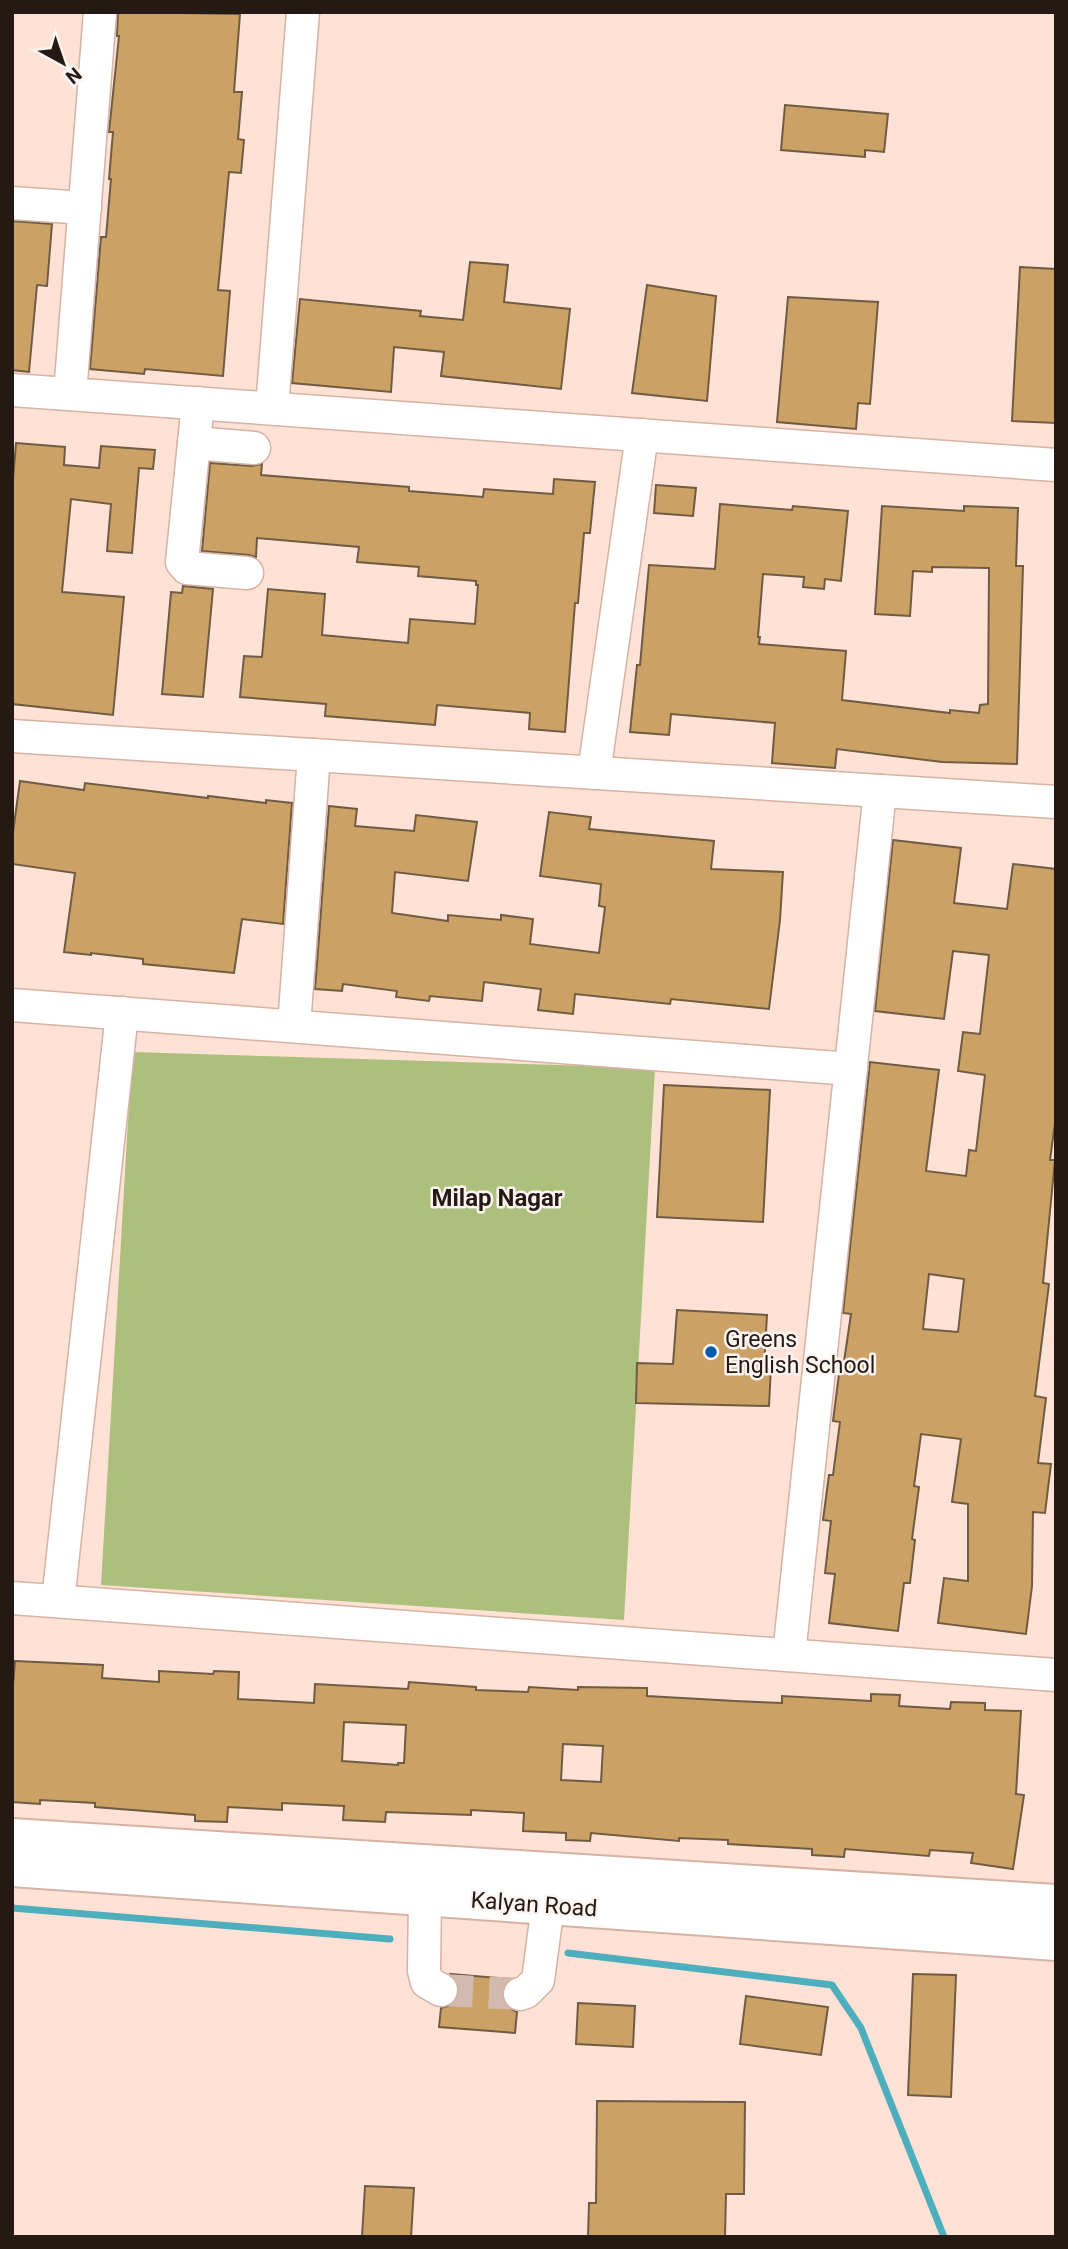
<svg xmlns="http://www.w3.org/2000/svg" width="1068" height="2249" font-family="Roboto,sans-serif">
  <rect width="100%" height="100%" fill="#ffe2d5"/>
  <path fill="#adbf7d" d="M132 1052 655 1068 624 1620 101 1585Z"/>
  <g fill="none" stroke-linecap="round" stroke-linejoin="round">
    <g stroke="#4daebd" stroke-width="7">
      <path d="M12 1908 390 1939"/>
      <path d="M568 1953 832 1985 861 2028 944 2237"/>
    </g>
  </g>
  <g fill="#cca166" stroke="#6f5c43" stroke-width="2" fill-rule="evenodd">
    <path d="M118 12 240 14 234 92H242L238 139 244 140 241 173 229 172 218 290 230 291 223 376 145 369 144 374 90 369 101 237H106L111 179H109L113 132H109L119 36H117Z"/>
    <path d="M785 105 888 114 884 152 865 150V157L781 150Z"/>
    <path d="M12 221 52 224 47 286 37 285 29 372 12 370Z"/>
    <path d="M470 262 508 265 504 302 570 309 561 389 441 376 444 352 394 347 391 392 292 383 300 299 421 311 420 316 463 320Z"/>
    <path d="M1020 267 1056 269V423L1012 421Z"/>
    <path d="M647 285 716 296 707 401 632 393Z"/>
    <path d="M788 297 878 302 870 404 858 403 856 429 777 422Z"/>
    <path d="M16 443 65 447 64 465 99 468 101 446 155 450 153 469 139 468 132 553 107 551 111 504 71 499 62 592 124 597 113 715 12 704V491Z"/>
    <path d="M210 463 252 466 262 464 261 475 409 487V491L483 497 484 489 553 494 554 479 595 482 590 533H584L578 603H575L565 732 529 729 530 713 437 705 435 725 325 716 326 704 240 697 244 656 262 657 268 589 325 594 322 635 408 643 410 619 475 624 478 585H476V581L418 576 419 567 357 562 359 547 257 538 256 557 249 555 202 551Z"/>
    <path d="M656 485 696 488 693 516 654 513Z"/>
    <path d="M720 504 792 510 793 506 848 511 841 581 825 579 824 589 803 587 804 577 763 574 758 637H760L759 644 846 651 842 700 950 713V710L979 713 980 705 988 704 989 568 932 567V572L913 571 910 616 875 614 882 506 964 511V506L1018 508 1016 566H1023L1017 764 942 762 837 749 835 768 772 763 775 723 671 714 669 735 630 732 637 665H640L649 565 715 569Z"/>
    <path d="M183 586 213 589 203 697 162 694 171 592 182 593Z"/>
    <path d="M20 781 84 790 85 783 208 798V796L266 803V800L292 803 283 924 242 919 234 973 143 964V959L91 953V955L64 952 75 873 12 864V839Z"/>
    <path d="M329 806 357 809 355 826 414 831 416 815 477 822 468 881 395 872 392 913 448 921V915L501 920V915L533 919 530 944 599 953 605 907 599 906 601 884 540 876 549 812 591 817 589 829 714 841 711 869 783 872 780 920 769 1009 671 999 670 1004 575 994 573 1014 538 1010 541 989 484 982 482 1001 430 996 429 1001 396 997 397 991 343 984 342 991 315 989Z"/>
    <path d="M893 840 961 848 954 903 1007 909 1013 864 1056 869V1116L1050 1160H1055L1043 1283 1049 1284 1035 1396 1046 1398 1038 1463 1051 1464 1045 1513 1033 1512 1032 1586 1026 1634 938 1623 944 1578 968 1581V1504L952 1502 961 1439 921 1434 914 1486 919 1487 912 1539 915 1540 910 1583H904L898 1631 829 1623 835 1574 825 1573 831 1521 823 1520 829 1475H833L840 1422 833 1421 839 1374 842 1375 851 1314 843 1313 870 1062 939 1070 926 1171 966 1176 969 1150 976 1151 985 1075 958 1071 963 1032 980 1034 989 955 953 951 944 1019 875 1011ZM929 1274 964 1279 958 1332 923 1329Z"/>
    <path d="M664 1085 770 1090 763 1222 657 1217Z"/>
    <path d="M677 1310 767 1315 764 1367H771L769 1406 636 1403 637 1363 673 1364Z"/>
    <path d="M15 1661 103 1665 102 1678 159 1682V1671L213 1674 214 1671 239 1672 238 1699 314 1703 315 1684 408 1689 409 1682 476 1687V1690L528 1692 529 1687 578 1690V1687L647 1688V1696L735 1701 782 1703V1696L871 1701V1694L900 1695 899 1706 950 1709 951 1702 985 1703V1710L1021 1711 1016 1794 1024 1795 1013 1869 971 1863 973 1853 930 1850 929 1856 845 1849 844 1857 812 1855V1849L728 1844V1840L679 1838V1841L591 1833 590 1841 566 1840V1833L523 1831 524 1813 471 1810V1815L386 1812 385 1822 343 1820 344 1806 282 1803V1810L228 1807 227 1822 195 1821V1815L95 1807V1803L40 1800V1804L12 1802V1697ZM344 1722 406 1725 404 1763H398V1765L342 1761ZM563 1744 603 1746 601 1782 561 1780Z"/>
    <path d="M451 1974 510 1979 502 1990V1999L507 2007 517 2012 515 2033 439 2027 441 2008 451 2005 457 2000 459 1991 457 1981Z"/>
    <path d="M913 1974 956 1975 951 2097 908 2095Z"/>
    <path d="M746 1996 828 2007 821 2055 740 2044Z"/>
    <path d="M578 2003 635 2006 633 2047 576 2044Z"/>
    <path d="M597 2101 745 2102 744 2194H726L725 2237H588L589 2203H596Z"/>
    <path d="M365 2186 414 2188 411 2237H362Z"/>
  </g>
  <g fill="none" stroke-linecap="round" stroke-linejoin="round">
    <path stroke="#d3baae" stroke-width="32" stroke-dasharray="32 16" stroke-linecap="butt" d="M441 1990 520 1994"/>
    <g stroke="#d5b2a3" stroke-width="35">
      <g id="minor">
        <path d="M12 203 85 208"/>
        <path d="M12 390 1056 465"/>
        <path d="M70 394 100 12"/>
        <path d="M198 403 182 562 187 568 247 573"/>
        <path d="M272 408 303 12"/>
        <path d="M194 443 254 448"/>
        <path d="M12 736 1056 802"/>
        <path d="M594 773 642 435"/>
        <path d="M12 1005 851 1069"/>
        <path d="M294 1026 314 755"/>
        <path d="M12 1598 1056 1675"/>
        <path d="M58 1601 122 1013"/>
        <path d="M789 1655 880 791"/>
        <path d="M428 1874 425 1896 424 1971 427 1982 441 1990"/>
        <path d="M520 1994 526 1992 538 1980 548 1905"/>
      </g>
    </g>
    <g stroke="#d5b2a3" stroke-width="42">
      <g id="major">
        <path d="M12 1838 1056 1904"/>
        <path d="M12 1867 1056 1941"/>
      </g>
    </g>
    <use href="#minor" stroke="#fff" stroke-width="32"/>
    <use href="#major" stroke="#fff" stroke-width="38"/>
  </g>
  <circle fill="#045caa" stroke="#fcf4f1" stroke-width="2.5" cx="711" cy="1352" r="7"/>
  <g text-anchor="middle" stroke-width="5" stroke-linejoin="round" paint-order="stroke">
    <g font-size="23" fill="#251913" stroke="#fcf4f1" text-anchor="start">
      <text x="725" y="1347">Greens<tspan x="725" dy="26">English School</tspan></text>
    </g>
    <g font-size="23" fill="#251913" stroke="#fcf4f1">
      <text transform="translate(534 1904) rotate(4)" y="8">Kalyan Road</text>
    </g>
    <g font-size="24" font-weight="bold" fill="#251913" stroke="#fcf4f1">
      <text x="497" y="1206">Milap Nagar</text>
    </g>
  </g>
  <rect width="1068" height="2249" fill="none" stroke="#251913" stroke-width="28"/>
  <g transform="translate(63 63) rotate(140)" stroke="#fcf4f1" stroke-width="5" paint-order="stroke">
  <path d="M0-5L12 26L0 18L-12 26Z" fill="#251913"/>
  <text y="-10" font-size="19" font-weight="bold" text-anchor="middle" fill="#251913">N</text>
  </g>
</svg>
